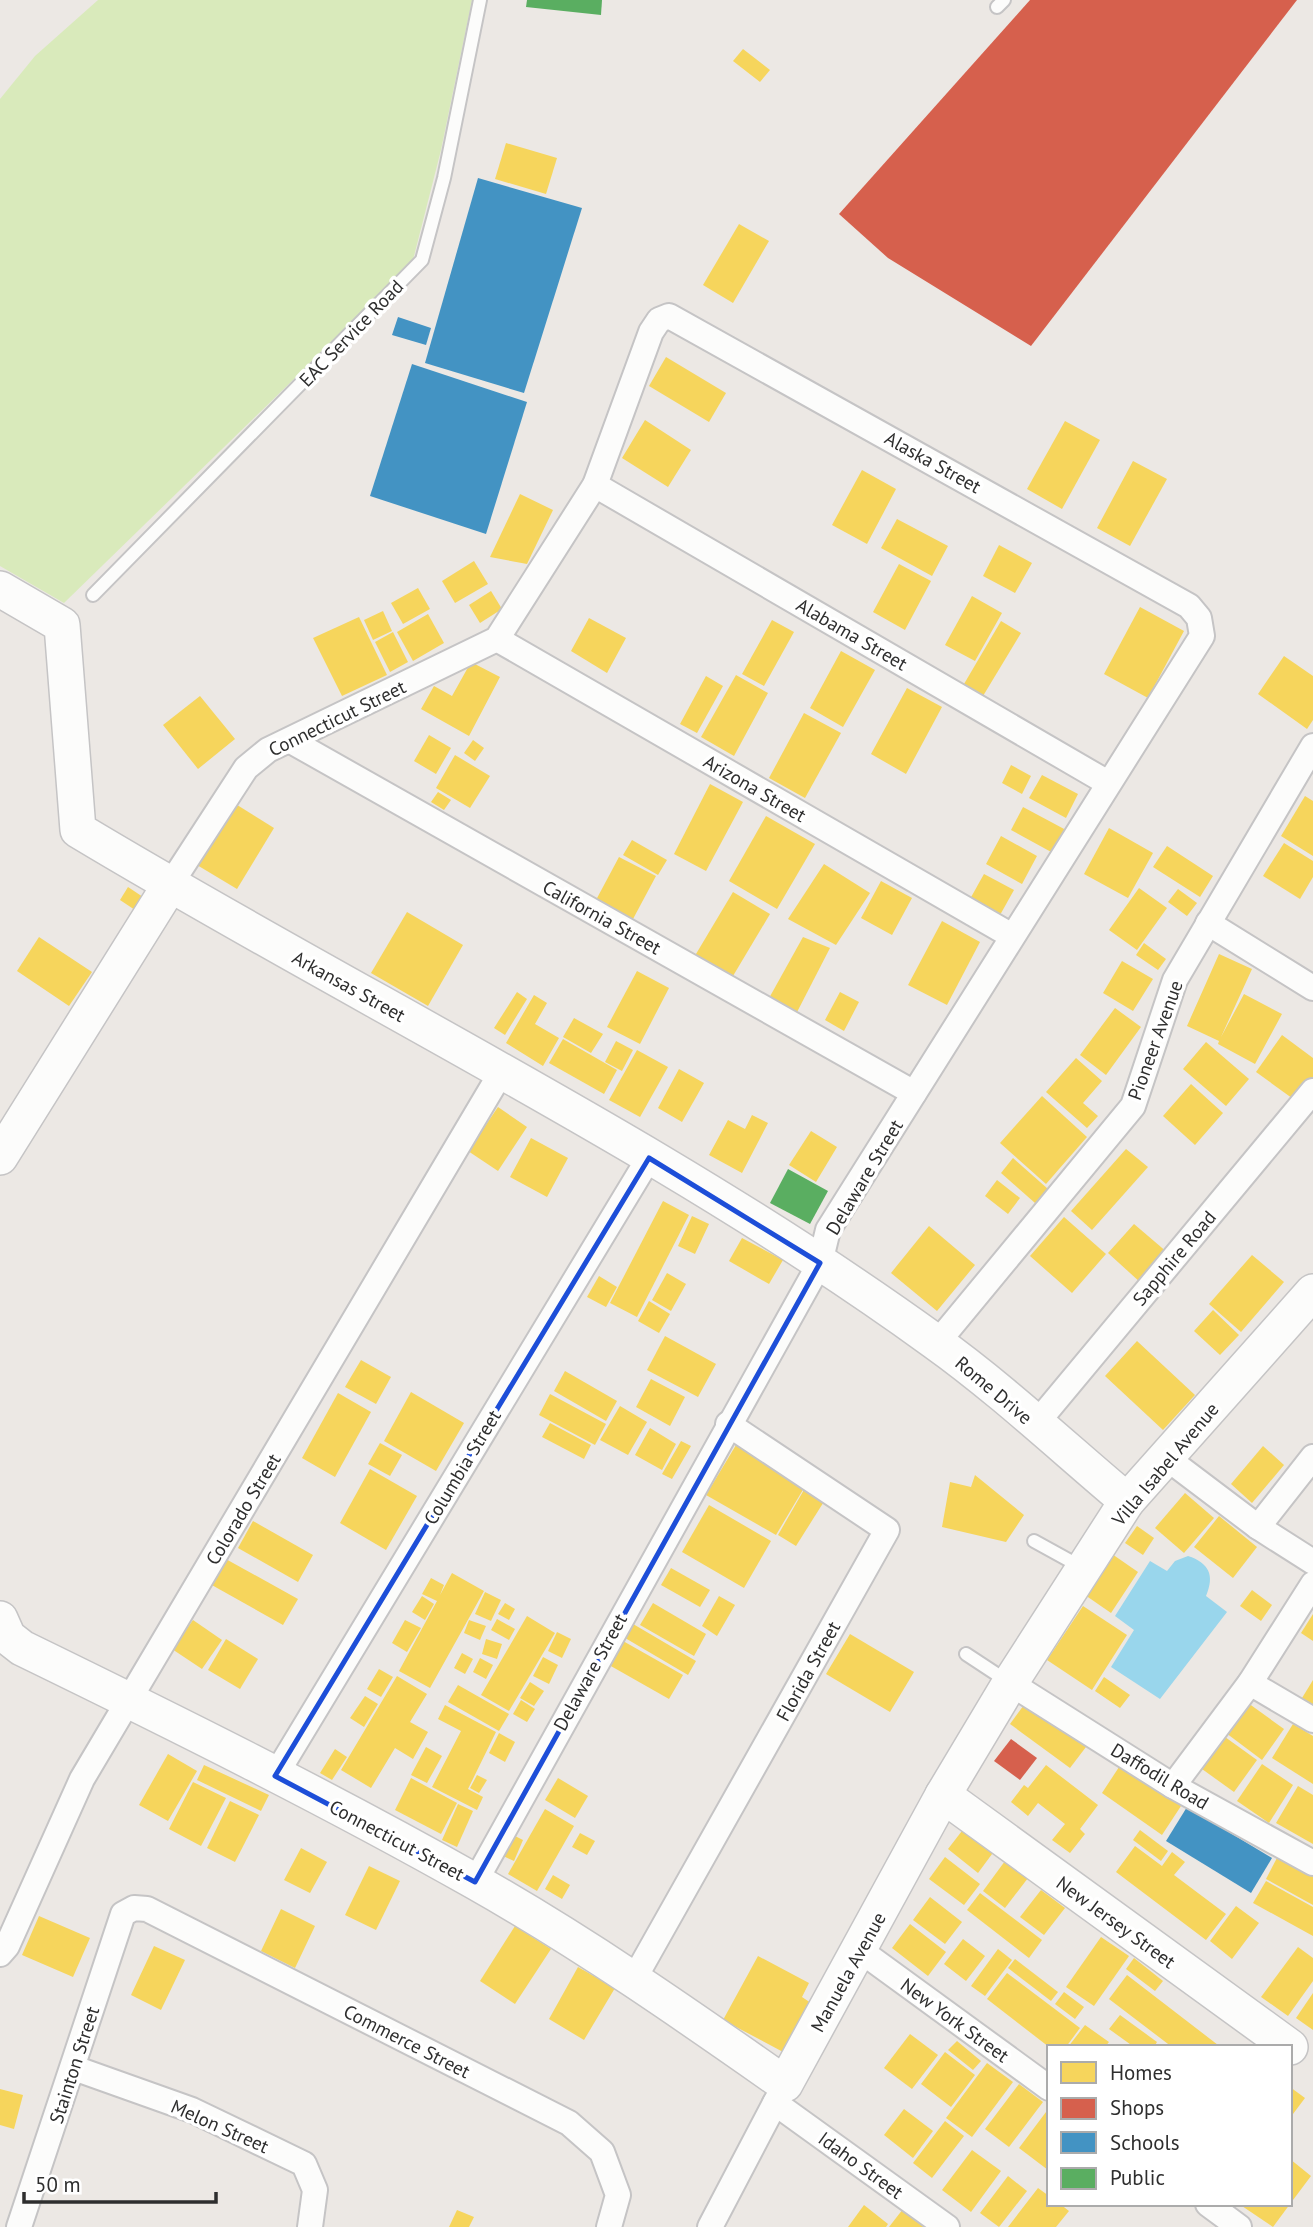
<svg xmlns="http://www.w3.org/2000/svg" width="1313" height="2227" font-family="'PT Sans',sans-serif">
  <rect width="100%" height="100%" fill="#ece8e4"/>
  <path fill="#d9eabb" d="M98 0H472L441 150 412 264 64 603 0 566V99L35 56Z"/>
  <path fill="#99d6ec" d="M1188 1556C1209 1563 1215 1575 1206 1596L1227 1612 1160 1699 1111 1667 1134 1630 1115 1616 1150 1561 1167 1571 1175 1561Z"/>
  <g fill="#f6d55c">
    <path d="M743 49 770 70 760 82 733 61Z"/>
    <path d="M506 143 557 158 546 194 495 179Z"/>
    <path d="M739 224 769 241 733 303 703 285Z"/>
    <path d="M666 357 726 393 709 422 649 386Z"/>
    <path d="M645 420 691 450 668 487 622 458Z"/>
    <path d="M1065 421 1100 440 1062 509 1027 489Z"/>
    <path d="M1133 461 1167 479 1130 546 1097 528Z"/>
    <path d="M862 470 896 489 867 544 832 525Z"/>
    <path d="M520 494 553 510 527 564 490 557Z"/>
    <path d="M897 519 948 546 932 576 881 548Z"/>
    <path d="M999 545 1032 563 1015 593 983 576Z"/>
    <path d="M474 561 488 584 455 603 442 581Z"/>
    <path d="M899 564 931 581 905 630 873 612Z"/>
    <path d="M418 588 430 609 403 624 391 603Z"/>
    <path d="M491 591 502 609 480 623 469 605Z"/>
    <path d="M972 596 1002 613 975 661 945 645Z"/>
    <path d="M1140 607 1184 631 1148 698 1104 674Z"/>
    <path d="M383 611 392 631 373 640 364 620Z"/>
    <path d="M428 614 444 643 413 661 397 632Z"/>
    <path d="M359 617 387 675 342 696 313 638Z"/>
    <path d="M589 618 626 638 607 673 571 651Z"/>
    <path d="M772 620 794 632 764 686 742 674Z"/>
    <path d="M1001 621 1021 633 983 696 964 684Z"/>
    <path d="M393 632 408 662 390 672 375 642Z"/>
    <path d="M841 651 875 670 843 727 810 708Z"/>
    <path d="M1284 656 1313 676V720L1307 729 1258 694Z"/>
    <path d="M471 662 500 677 469 736 421 709 434 686 452 696Z"/>
    <path d="M736 675 768 693 734 756 701 737Z"/>
    <path d="M706 676 723 686 697 733 680 724Z"/>
    <path d="M907 688 942 707 906 774 871 754Z"/>
    <path d="M200 696 235 739 198 769 163 725Z"/>
    <path d="M804 713 841 733 805 798 769 778Z"/>
    <path d="M429 735 451 748 436 774 414 761Z"/>
    <path d="M473 740 484 748 475 761 464 753Z"/>
    <path d="M455 755 490 776 470 808 436 788Z"/>
    <path d="M1011 765 1031 776 1022 794 1002 783Z"/>
    <path d="M1042 775 1078 794 1066 818 1029 798Z"/>
    <path d="M710 784 743 802 706 871 674 854Z"/>
    <path d="M438 792 451 800 444 810 431 802Z"/>
    <path d="M1305 796 1313 801V856L1281 836Z"/>
    <path d="M234 803 274 828 237 889 197 865Z"/>
    <path d="M1023 807 1066 830 1053 853 1011 830Z"/>
    <path d="M766 816 815 844 777 909 729 881Z"/>
    <path d="M1109 828 1153 853 1128 898 1084 874Z"/>
    <path d="M1001 836 1037 856 1022 884 986 864Z"/>
    <path d="M632 840 667 860 658 875 623 855Z"/>
    <path d="M1284 843 1313 861V877L1300 899 1263 876Z"/>
    <path d="M1167 846 1213 876 1200 897 1153 867Z"/>
    <path d="M619 857 656 876 633 919 596 900Z"/>
    <path d="M824 864 870 893 836 945 788 919Z"/>
    <path d="M984 874 1014 890 1000 915 970 899Z"/>
    <path d="M881 881 912 898 892 935 861 918Z"/>
    <path d="M128 887 143 897 135 910 120 900Z"/>
    <path d="M1139 888 1167 908 1137 950 1109 930Z"/>
    <path d="M1178 889 1197 903 1187 916 1168 902Z"/>
    <path d="M733 892 770 914 730 981 693 959Z"/>
    <path d="M407 912 463 945 428 1006 371 973Z"/>
    <path d="M942 921 980 942 947 1005 908 985Z"/>
    <path d="M39 937 92 972 69 1006 17 971Z"/>
    <path d="M803 937 830 948 795 1016 768 1000Z"/>
    <path d="M1144 943 1166 959 1158 970 1136 955Z"/>
    <path d="M1219 954 1252 969 1221 1037 1244 994 1282 1014 1255 1064 1218 1044 1219 1041 1187 1026Z"/>
    <path d="M1122 961 1153 979 1133 1011 1103 993Z"/>
    <path d="M637 971 669 988 640 1044 607 1027Z"/>
    <path d="M517 992 527 999 505 1035 494 1028Z"/>
    <path d="M840 992 859 1002 844 1031 825 1020Z"/>
    <path d="M534 995 547 1003 535 1024 559 1038 543 1066 506 1043Z"/>
    <path d="M1115 1008 1141 1027 1106 1075 1080 1055Z"/>
    <path d="M574 1018 603 1034 591 1053 563 1037Z"/>
    <path d="M1282 1035 1313 1058V1077L1296 1101 1256 1072Z"/>
    <path d="M563 1039 617 1070 604 1094 549 1063Z"/>
    <path d="M616 1041 633 1050 622 1071 605 1062Z"/>
    <path d="M1206 1042 1249 1079 1226 1106 1183 1069Z"/>
    <path d="M637 1050 668 1067 640 1117 609 1100Z"/>
    <path d="M1076 1058 1102 1081 1083 1103 1098 1116 1087 1128 1046 1092Z"/>
    <path d="M679 1069 704 1083 682 1122 658 1108Z"/>
    <path d="M1191 1084 1223 1113 1195 1145 1163 1116Z"/>
    <path d="M1042 1096 1087 1137 1046 1184 1000 1143Z"/>
    <path d="M498 1107 527 1127 498 1171 468 1151Z"/>
    <path d="M752 1115 768 1123 742 1173 709 1155 728 1120 745 1129Z"/>
    <path d="M811 1131 837 1147 816 1182 789 1165Z"/>
    <path d="M531 1138 568 1158 547 1197 510 1177Z"/>
    <path d="M1126 1149 1148 1167 1092 1230 1071 1211Z"/>
    <path d="M1013 1158 1048 1189 1035 1203 1001 1173Z"/>
    <path d="M997 1180 1020 1198 1008 1214 985 1196Z"/>
    <path d="M663 1201 689 1215 637 1317 610 1303Z"/>
    <path d="M692 1216 709 1224 695 1254 678 1246Z"/>
    <path d="M1064 1217 1106 1254 1072 1293 1030 1256Z"/>
    <path d="M1134 1224 1168 1253 1141 1283 1108 1253Z"/>
    <path d="M929 1226 975 1265 937 1311 891 1273Z"/>
    <path d="M742 1238 783 1260 769 1284 729 1261Z"/>
    <path d="M1252 1255 1284 1282 1241 1332 1209 1304Z"/>
    <path d="M667 1273 686 1284 671 1311 652 1300Z"/>
    <path d="M599 1276 617 1287 606 1307 587 1297Z"/>
    <path d="M649 1301 670 1314 659 1333 638 1321Z"/>
    <path d="M1213 1310 1239 1335 1220 1355 1194 1331Z"/>
    <path d="M665 1336 716 1364 698 1397 647 1370Z"/>
    <path d="M1137 1341 1195 1395 1163 1430 1105 1376Z"/>
    <path d="M361 1360 391 1377 376 1404 345 1387Z"/>
    <path d="M565 1371 617 1401 606 1421 554 1391Z"/>
    <path d="M651 1379 685 1397 670 1426 636 1407Z"/>
    <path d="M411 1392 464 1423 436 1471 384 1441Z"/>
    <path d="M338 1393 371 1412 335 1477 302 1458Z"/>
    <path d="M550 1394 606 1424 595 1445 539 1415Z"/>
    <path d="M620 1406 647 1422 628 1455 600 1440Z"/>
    <path d="M550 1423 591 1445 584 1459 542 1437Z"/>
    <path d="M650 1428 676 1444 662 1470 635 1455Z"/>
    <path d="M681 1441 691 1446 672 1479 662 1474Z"/>
    <path d="M380 1443 402 1455 390 1476 368 1464Z"/>
    <path d="M736 1445 804 1488 776 1535 706 1495Z"/>
    <path d="M1263 1446 1284 1465 1252 1503 1231 1484Z"/>
    <path d="M370 1469 417 1496 386 1550 340 1523Z"/>
    <path d="M975 1475 1024 1515 1006 1542 942 1527 950 1482 971 1487Z"/>
    <path d="M805 1488 825 1500 796 1546 778 1535Z"/>
    <path d="M1185 1493 1214 1518 1184 1553 1155 1528Z"/>
    <path d="M709 1505 771 1541 744 1588 682 1552Z"/>
    <path d="M1219 1516 1257 1547 1233 1578 1194 1547Z"/>
    <path d="M253 1521 313 1555 298 1582 238 1548Z"/>
    <path d="M1137 1526 1154 1538 1143 1555 1125 1543Z"/>
    <path d="M1112 1554 1138 1572 1111 1613 1085 1595Z"/>
    <path d="M224 1558 298 1599 283 1625 210 1584Z"/>
    <path d="M671 1568 710 1590 700 1607 661 1585Z"/>
    <path d="M452 1573 484 1591 430 1688 399 1671 437 1601 422 1594 431 1578 444 1585 440 1595Z"/>
    <path d="M1252 1590 1272 1605 1261 1621 1240 1606Z"/>
    <path d="M485 1592 501 1600 491 1621 475 1614Z"/>
    <path d="M422 1596 434 1604 425 1620 412 1612Z"/>
    <path d="M719 1596 735 1605 717 1636 702 1626Z"/>
    <path d="M505 1603 515 1609 509 1620 498 1614Z"/>
    <path d="M653 1603 706 1634 694 1656 640 1625Z"/>
    <path d="M1083 1606 1127 1635 1092 1690 1047 1660Z"/>
    <path d="M1313 1614V1641L1301 1633Z"/>
    <path d="M527 1616 555 1633 509 1711 481 1695Z"/>
    <path d="M497 1619 515 1629 509 1640 491 1630Z"/>
    <path d="M193 1620 222 1640 202 1669 172 1649Z"/>
    <path d="M405 1620 421 1628 407 1652 392 1643Z"/>
    <path d="M469 1620 486 1626 480 1640 464 1633Z"/>
    <path d="M628 1621 696 1661 688 1675 620 1635Z"/>
    <path d="M557 1632 571 1639 562 1658 548 1651Z"/>
    <path d="M850 1634 914 1672 890 1712 826 1674Z"/>
    <path d="M616 1637 683 1675 669 1699 602 1661Z"/>
    <path d="M226 1639 258 1659 240 1689 208 1670Z"/>
    <path d="M486 1639 502 1644 497 1659 482 1654Z"/>
    <path d="M462 1653 473 1659 465 1674 454 1668Z"/>
    <path d="M543 1657 558 1665 549 1684 533 1676Z"/>
    <path d="M480 1658 493 1665 486 1679 473 1672Z"/>
    <path d="M379 1669 393 1677 381 1697 367 1689Z"/>
    <path d="M397 1676 427 1694 410 1722 428 1732 413 1759 395 1748 371 1788 341 1770Z"/>
    <path d="M1104 1677 1130 1695 1120 1708 1095 1691Z"/>
    <path d="M1313 1680V1705L1302 1698Z"/>
    <path d="M530 1682 544 1691 534 1706 520 1698Z"/>
    <path d="M458 1685 509 1714 499 1731 448 1702Z"/>
    <path d="M365 1696 378 1704 364 1727 350 1718Z"/>
    <path d="M1029 1698 1089 1743 1070 1768 1010 1724Z"/>
    <path d="M521 1700 535 1709 527 1722 513 1714Z"/>
    <path d="M1248 1703 1284 1729 1262 1760 1226 1733Z"/>
    <path d="M445 1705 496 1732 468 1789 483 1797 477 1810 432 1787 461 1731 438 1719Z"/>
    <path d="M1293 1724 1313 1736V1784L1272 1758Z"/>
    <path d="M499 1733 515 1742 505 1762 489 1753Z"/>
    <path d="M1225 1737 1257 1760 1234 1792 1202 1769Z"/>
    <path d="M426 1747 442 1756 427 1783 411 1775Z"/>
    <path d="M335 1749 347 1757 332 1780 320 1773Z"/>
    <path d="M168 1754 197 1771 168 1821 139 1805Z"/>
    <path d="M1121 1764 1181 1806 1162 1835 1102 1793Z"/>
    <path d="M1262 1764 1293 1785 1269 1823 1237 1801Z"/>
    <path d="M204 1765 269 1795 261 1811 197 1780Z"/>
    <path d="M1046 1765 1098 1805 1080 1829 1085 1834 1070 1853 1052 1840 1065 1824 1038 1803 1028 1816 1011 1802 1024 1785 1028 1788Z"/>
    <path d="M477 1775 487 1780 479 1793 470 1788Z"/>
    <path d="M411 1778 457 1803 441 1834 395 1810Z"/>
    <path d="M558 1778 588 1796 575 1818 545 1800Z"/>
    <path d="M193 1782 226 1798 201 1846 169 1829Z"/>
    <path d="M1298 1786 1313 1795V1844L1276 1823Z"/>
    <path d="M230 1801 259 1815 235 1862 207 1848Z"/>
    <path d="M458 1804 473 1811 457 1847 442 1840Z"/>
    <path d="M545 1809 574 1826 537 1891 508 1874Z"/>
    <path d="M965 1827 995 1850 978 1873 948 1849Z"/>
    <path d="M1140 1830 1168 1851 1161 1861 1133 1840Z"/>
    <path d="M509 1833 523 1840 514 1861 499 1854Z"/>
    <path d="M580 1833 595 1841 587 1855 572 1847Z"/>
    <path d="M1135 1846 1162 1866 1172 1852 1185 1862 1174 1875 1226 1914 1206 1940 1116 1872Z"/>
    <path d="M301 1848 327 1862 310 1893 284 1880Z"/>
    <path d="M1279 1854 1313 1873V1905L1266 1879Z"/>
    <path d="M945 1857 980 1884 964 1905 929 1879Z"/>
    <path d="M1005 1861 1028 1878 1005 1908 983 1891Z"/>
    <path d="M369 1866 400 1881 376 1930 345 1915Z"/>
    <path d="M553 1875 570 1885 562 1899 545 1889Z"/>
    <path d="M1266 1881 1313 1907V1936L1253 1903Z"/>
    <path d="M1041 1890 1065 1908 1044 1935 1020 1917Z"/>
    <path d="M980 1893 1042 1940 1029 1958 967 1910Z"/>
    <path d="M930 1897 962 1922 945 1944 913 1920Z"/>
    <path d="M1236 1906 1259 1923 1232 1959 1210 1941Z"/>
    <path d="M281 1909 315 1926 295 1968 261 1951Z"/>
    <path d="M39 1916 90 1938 73 1977 22 1955Z"/>
    <path d="M910 1924 946 1952 928 1976 892 1948Z"/>
    <path d="M515 1926 551 1949 515 2004 480 1981Z"/>
    <path d="M1101 1937 1129 1956 1094 2006 1066 1987Z"/>
    <path d="M963 1939 985 1956 966 1981 944 1964Z"/>
    <path d="M154 1946 185 1960 161 2010 131 1995Z"/>
    <path d="M1298 1947 1313 1958V1981L1288 2016 1261 1997Z"/>
    <path d="M998 1949 1012 1960 985 1996 971 1986Z"/>
    <path d="M758 1956 809 1983 802 1997 811 2003 785 2053 723 2020Z"/>
    <path d="M1134 1958 1163 1981 1155 1991 1126 1969Z"/>
    <path d="M1015 1959 1058 1992 1051 2001 1008 1968Z"/>
    <path d="M578 1967 615 1988 584 2040 549 2019Z"/>
    <path d="M1007 1973 1080 2028 1066 2047H1049L987 1999Z"/>
    <path d="M1127 1975 1218 2045 1217 2047H1172L1109 1999Z"/>
    <path d="M1064 1992 1084 2007 1075 2019 1055 2004Z"/>
    <path d="M1313 1993V2030L1296 2018Z"/>
    <path d="M1120 2015 1157 2042 1154 2047H1134L1109 2029Z"/>
    <path d="M1085 2025 1109 2042 1105 2047H1068Z"/>
    <path d="M910 2034 938 2055 912 2089 884 2068Z"/>
    <path d="M957 2041 981 2061 973 2070 948 2050Z"/>
    <path d="M945 2052 975 2075 951 2107 921 2084Z"/>
    <path d="M987 2063 1013 2082 972 2137 946 2118Z"/>
    <path d="M1019 2084 1043 2102 1009 2147 985 2129Z"/>
    <path d="M1290 2087 1305 2098 1290 2118Z"/>
    <path d="M0 2089 23 2095 14 2129 0 2125Z"/>
    <path d="M1049 2108V2168L1048 2170 1019 2148Z"/>
    <path d="M904 2109 933 2131 913 2158 884 2135Z"/>
    <path d="M945 2121 964 2136 932 2178 913 2163Z"/>
    <path d="M972 2150 1001 2171 971 2212 942 2190Z"/>
    <path d="M1290 2159 1311 2176 1290 2204Z"/>
    <path d="M1008 2176 1027 2191 999 2227 980 2213Z"/>
    <path d="M1038 2188 1049 2196V2204H1060L1069 2211 1056 2227H1008Z"/>
    <path d="M1239 2204H1290L1273 2227Z"/>
    <path d="M864 2205 888 2224 886 2227H848Z"/>
    <path d="M903 2209 927 2227H889Z"/>
    <path d="M457 2210 474 2217 469 2227H449Z"/>
  </g>
  <g fill="#d6604d">
    <path d="M1030 0H1297L1031 346 888 258 839 214Z"/>
    <path d="M1011 1739 1037 1758 1020 1780 994 1761Z"/>
  </g>
  <g fill="#4393c3">
    <path d="M478 178 582 208 524 393 425 363Z"/>
    <path d="M398 317 431 328 426 345 392 335Z"/>
    <path d="M412 364 527 402 486 534 370 496Z"/>
    <path d="M1187 1807 1272 1858 1251 1893 1166 1841Z"/>
  </g>
  <g fill="#5aae61">
    <path d="M527 0H602L601 15 526 7Z"/>
    <path d="M788 1169 828 1191 810 1224 770 1203Z"/>
  </g>
  <g fill="none" stroke-linecap="round" stroke-linejoin="round">
    <g stroke="#c5c4c5" stroke-width="16">
      <g id="lane">
        <path d="M997 7 1004 0"/>
        <path d="M93 595 422 260 444 178 480 0"/>
        <path d="M1034 1541 1083 1568"/>
        <path d="M966 1654 1007 1681"/>
      </g>
    </g>
    <g stroke="#c5c4c5" stroke-width="28">
      <g id="street">
        <path d="M595 485 1108 783"/>
        <path d="M497 639 1012 936"/>
        <path d="M291 741 914 1093"/>
        <path d="M170 885 246 768 268 750 497 639 595 485 651 332 659 320 669 316 1189 606 1199 618 1202 636 828 1230 820 1263 475 1882"/>
        <path d="M1208 923 1313 988"/>
        <path d="M937 1343 1133 1106 1175 980 1313 746"/>
        <path d="M1035 1425 1313 1091"/>
        <path d="M1168 1459 1258 1527 1313 1562"/>
        <path d="M1258 1527 1313 1457"/>
        <path d="M1010 1683 1173 1786 1313 1863"/>
        <path d="M1250 1683 1313 1720"/>
        <path d="M275 1776 649 1158"/>
        <path d="M1173 1786 1250 1683 1313 1584"/>
        <path d="M861 1951 1049 2088"/>
        <path d="M0 1954 7 1946 82 1779 502 1071"/>
        <path d="M634 1979 887 1530 728 1424"/>
        <path d="M74 2068 192 2110 304 2164 315 2190 310 2227"/>
        <path d="M775 2103 947 2227"/>
        <path d="M1208 2204 1239 2227"/>
        <path d="M19 2227 123 1914 134 1908 147 1909 569 2123 602 2152 618 2195 609 2227"/>
        <path d="M710 2227 783 2088"/>
      </g>
    </g>
    <g stroke="#c5c4c5" stroke-width="38">
      <g id="secondary">
        <path d="M0 589 62 625 78 830C362 1001 665 1146 934 1341 1000 1388 1065 1449 1127 1501"/>
        <path d="M0 1157 170 885"/>
        <path d="M0 1619 8 1637 22 1648C174 1722 327 1798 474 1881 582 1942 684 2013 785 2084L943 1795 1010 1683 1127 1501 1313 1292"/>
        <path d="M943 1795 1290 2047"/>
      </g>
    </g>
    <use href="#lane" stroke="#fcfcfb" stroke-width="12"/>
    <use href="#street" stroke="#fcfcfb" stroke-width="24"/>
    <use href="#secondary" stroke="#fcfcfb" stroke-width="35"/>
  </g>
  <path fill="none" stroke="#1d4ed8" stroke-width="5" stroke-linejoin="round" d="M649 1158 820 1263 475 1882 275 1776Z"/>
  <g text-anchor="middle" stroke-width="7" stroke-linejoin="round" paint-order="stroke">
    <g font-size="19" fill="#2e2e2e" stroke="#fff">
      <text transform="translate(351 333) rotate(-46)" y="7">EAC Service Road</text>
      <text transform="translate(933 462) rotate(29)" y="7">Alaska Street</text>
      <text transform="translate(852 634) rotate(30)" y="7">Alabama Street</text>
      <text transform="translate(337 718) rotate(-26)" y="7">Connecticut Street</text>
      <text transform="translate(755 788) rotate(30)" y="7">Arizona Street</text>
      <text transform="translate(602 917) rotate(29)" y="7">California Street</text>
      <text transform="translate(349 986) rotate(29)" y="7">Arkansas Street</text>
      <text transform="translate(1155 1040) rotate(-70)" y="7">Pioneer Avenue</text>
      <text transform="translate(864 1177) rotate(-59)" y="7">Delaware Street</text>
      <text transform="translate(1174 1258) rotate(-50)" y="7">Sapphire Road</text>
      <text transform="translate(994 1390) rotate(40)" y="7">Rome Drive</text>
      <text transform="translate(1165 1464) rotate(-50)" y="7">Villa Isabel Avenue</text>
      <text transform="translate(462 1467) rotate(-59)" y="7">Columbia Street</text>
      <text transform="translate(243 1509) rotate(-59)" y="7">Colorado Street</text>
      <text transform="translate(808 1671) rotate(-61)" y="7">Florida Street</text>
      <text transform="translate(590 1672) rotate(-61)" y="7">Delaware Street</text>
      <text transform="translate(1160 1776) rotate(31)" y="7">Daffodil Road</text>
      <text transform="translate(397 1840) rotate(28)" y="7">Connecticut Street</text>
      <text transform="translate(1116 1922) rotate(36)" y="7">New Jersey Street</text>
      <text transform="translate(848 1972) rotate(-61)" y="7">Manuela Avenue</text>
      <text transform="translate(955 2020) rotate(36)" y="7">New York Street</text>
      <text transform="translate(407 2041) rotate(27)" y="7">Commerce Street</text>
      <text transform="translate(74 2065) rotate(-72)" y="7">Stainton Street</text>
      <text transform="translate(220 2126) rotate(24)" y="7">Melon Street</text>
      <text transform="translate(861 2165) rotate(36)" y="7">Idaho Street</text>
    </g>
  </g>
  <rect x="1047" y="2045" width="245" height="161" fill="#ffffff" stroke="#ababab" stroke-width="2"/>
  <rect x="1061" y="2062" width="35" height="21" fill="#f6d55c" stroke="#ababab" stroke-width="2"/>
  <text x="1110" y="2080" font-size="21" fill="#2e2e2e">Homes</text>
  <rect x="1061" y="2098" width="35" height="21" fill="#d6604d" stroke="#ababab" stroke-width="2"/>
  <text x="1110" y="2115" font-size="21" fill="#2e2e2e">Shops</text>
  <rect x="1061" y="2132" width="35" height="21" fill="#4393c3" stroke="#ababab" stroke-width="2"/>
  <text x="1110" y="2150" font-size="21" fill="#2e2e2e">Schools</text>
  <rect x="1061" y="2168" width="35" height="21" fill="#5aae61" stroke="#ababab" stroke-width="2"/>
  <text x="1110" y="2185" font-size="21" fill="#2e2e2e">Public</text>
  <path d="M24 2192v10h192v-10" fill="none" stroke="#2e2e2e" stroke-width="3.5"/>
  <text x="35" y="2192" font-size="21" fill="#2e2e2e" stroke="#ffffff" stroke-width="5" paint-order="stroke">50 m</text>
</svg>
